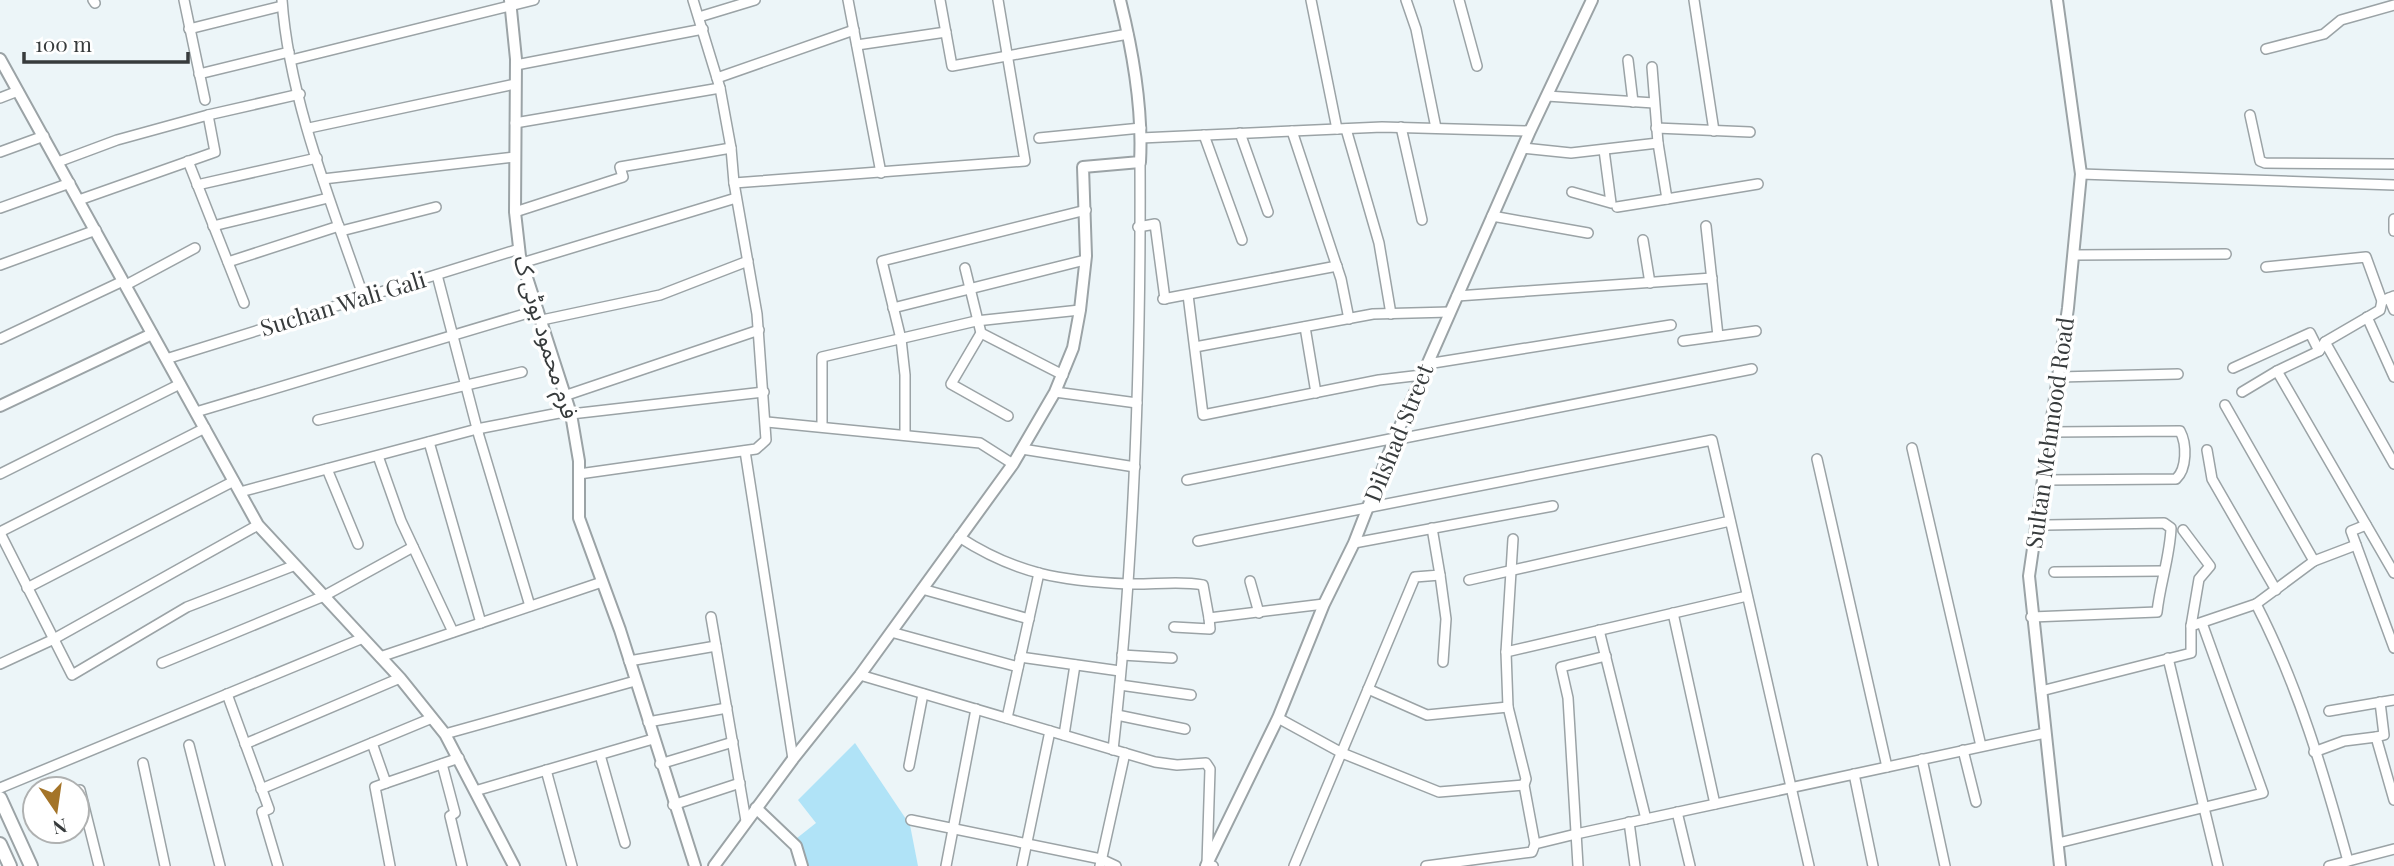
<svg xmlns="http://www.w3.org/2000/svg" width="2394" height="866" font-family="'Playfair Display','Noto Sans Arabic',serif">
  <rect width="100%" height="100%" fill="#ecf5f8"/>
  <path fill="#b0e3f7" d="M855 743 910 825 918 866H802L792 842 816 823 798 800Z"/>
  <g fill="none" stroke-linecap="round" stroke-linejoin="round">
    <g stroke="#9ba3a6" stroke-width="12">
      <g id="minor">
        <path d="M93 0 95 3"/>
        <path d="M184 0 205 100"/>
        <path d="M282 0C289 99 332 205 364 298"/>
        <path d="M848 0 881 173"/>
        <path d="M940 0 952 66 1128 34"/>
        <path d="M1311 0 1337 129"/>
        <path d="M1406 0 1416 29 1436 128"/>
        <path d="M1459 0 1477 66"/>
        <path d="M1694 0 1714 131"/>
        <path d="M699 17 755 0"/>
        <path d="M189 29 282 6"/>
        <path d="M857 45 946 32"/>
        <path d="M2266 49 2324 34 2341 20 2394 5"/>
        <path d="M291 60 534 0"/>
        <path d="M1628 60 1633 102"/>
        <path d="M516 65 703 29"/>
        <path d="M199 74 289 52"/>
        <path d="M717 78 854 30"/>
        <path d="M1547 96 1654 103"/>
        <path d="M0 98 18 91"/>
        <path d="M208 115 300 94"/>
        <path d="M2250 115 2260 161 2265 163 2394 164"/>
        <path d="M515 123 720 88"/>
        <path d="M1401 127 1422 220"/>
        <path d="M309 128 515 84"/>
        <path d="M1656 128 1750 132"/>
        <path d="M1346 129 1379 243 1391 314"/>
        <path d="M1292 131 1341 279 1349 319"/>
        <path d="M1240 133 1268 212"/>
        <path d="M1204 135 1242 240"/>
        <path d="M1039 138 1141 128"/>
        <path d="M1141 138 1382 127 1530 131"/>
        <path d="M1658 143 1667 199 1758 184"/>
        <path d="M1523 148 1571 153 1658 143 1652 67"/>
        <path d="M0 152 44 136"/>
        <path d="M188 161 244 303"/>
        <path d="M58 162 117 140 208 115 215 152 79 200"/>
        <path d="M2081 174 2394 185"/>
        <path d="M323 179 515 157"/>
        <path d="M734 183 1025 161 998 0"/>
        <path d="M197 185 317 158"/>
        <path d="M1572 192 1611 203 1604 150"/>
        <path d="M1617 207 1667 199"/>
        <path d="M0 208 70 183"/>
        <path d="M515 212 623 177 620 167 731 148"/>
        <path d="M1492 216 1588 233"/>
        <path d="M2394 219V231"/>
        <path d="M213 226 328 198"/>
        <path d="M1706 226 1718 336"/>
        <path d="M1138 227 1155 224 1165 299"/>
        <path d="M341 231 436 207"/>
        <path d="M1643 240 1650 283"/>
        <path d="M2074 255 2226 254"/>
        <path d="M228 262 339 226"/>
        <path d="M522 263 736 198"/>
        <path d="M0 265 96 230"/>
        <path d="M2266 267 2366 257 2382 301 2394 296"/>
        <path d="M965 268 981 333 1063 375"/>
        <path d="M437 275 479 436 530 606"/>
        <path d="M126 285 195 248"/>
        <path d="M1188 295 1203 415 1379 380 1422 375"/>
        <path d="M1457 296 1712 278"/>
        <path d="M2389 298 2394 310"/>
        <path d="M1163 299 1337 266"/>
        <path d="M893 308 1085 260"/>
        <path d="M2367 317 2394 377"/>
        <path d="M542 320 660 295 748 261"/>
        <path d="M1305 327 1316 393"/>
        <path d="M981 333 951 384 1008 416"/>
        <path d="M0 339 123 281"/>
        <path d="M1683 341 1756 331"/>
        <path d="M2325 342 2394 464"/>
        <path d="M1195 347 1373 314 1450 312"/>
        <path d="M166 359 519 249"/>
        <path d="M1427 364 1671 325"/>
        <path d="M2233 368 2310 333 2319 351"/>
        <path d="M2277 371 2394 573"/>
        <path d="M2059 377 2178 374"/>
        <path d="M1055 392 1137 403"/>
        <path d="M2242 392 2277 371 2319 351 2325 342 2380 310 2382 301"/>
        <path d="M567 395 759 330"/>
        <path d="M2225 405 2314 561"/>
        <path d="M196 412 538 310"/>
        <path d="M318 420 522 372"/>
        <path d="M767 422 980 443 1013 464"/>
        <path d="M822 426V357L976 321 1080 310"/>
        <path d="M905 435V375L901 339 882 261 1086 210"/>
        <path d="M1394 440 1752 369"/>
        <path d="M429 442 481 623"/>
        <path d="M1912 448 1981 746"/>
        <path d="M1022 449 1135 467"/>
        <path d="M2207 450 2212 479 2276 590"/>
        <path d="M745 451 793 759"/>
        <path d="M378 456 401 521 453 632"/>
        <path d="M1817 459 1887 767"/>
        <path d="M327 469 358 544"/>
        <path d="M0 474 180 384"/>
        <path d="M579 474 756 449 766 440 757 314 734 183 731 148 720 88 693 0"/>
        <path d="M1187 480 1395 438"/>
        <path d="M2044 480 2176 479C2187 469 2187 444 2180 431L2051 432"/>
        <path d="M240 492 477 429 559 413 571 414 764 392"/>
        <path d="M2366 525 2351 531 2394 648"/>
        <path d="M2183 530 2210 566 2199 579 2191 626"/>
        <path d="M0 532 205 428"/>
        <path d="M0 533 72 675 187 607 293 566"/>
        <path d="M959 537C1016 574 1061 581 1128 584 1152 585 1179 580 1203 585L1209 618 1324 604"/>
        <path d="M1513 539 1506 652 1508 707 1526 779 1524 785 1535 844"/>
        <path d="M1198 541 1712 440 1809 866"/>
        <path d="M1354 543 1553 506"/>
        <path d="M2054 572 2162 571"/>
        <path d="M1440 575 1446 619 1443 662"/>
        <path d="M1469 580 1730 521"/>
        <path d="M1250 581 1259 613"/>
        <path d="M27 588 234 481"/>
        <path d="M922 589 1029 619"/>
        <path d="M2256 604 2314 561 2356 545"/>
        <path d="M1673 613 1715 804"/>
        <path d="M711 617 746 821"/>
        <path d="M2031 617 2157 612C2160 584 2170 556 2171 528L2164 523 2047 525"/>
        <path d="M1174 627 1210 629 1209 618"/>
        <path d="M1599 630 1646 819"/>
        <path d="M891 632 1018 667"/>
        <path d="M1506 652 1747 596"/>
        <path d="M1122 655 1172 658"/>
        <path d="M380 657 602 582"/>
        <path d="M1020 657 1120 671"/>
        <path d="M2168 658 2218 866"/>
        <path d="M629 661 716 646"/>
        <path d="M162 663 324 596 413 547"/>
        <path d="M0 664 52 640 258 525"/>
        <path d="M860 675 1155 762 1177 765 1206 763 1210 769 1207 864 1213 866"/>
        <path d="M1120 685 1191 695"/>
        <path d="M1368 689 1427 715 1508 707"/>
        <path d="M2041 691 2191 653V626L2256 604C2298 685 2324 774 2348 861"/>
        <path d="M227 694 269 809 262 812 278 866"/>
        <path d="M2380 702 2384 735 2376 737 2394 800"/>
        <path d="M2329 711 2394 700"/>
        <path d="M1117 715 1185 729"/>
        <path d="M1007 718 1039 573"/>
        <path d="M1278 718 1342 753 1439 792 1524 785"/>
        <path d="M648 722 727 708"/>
        <path d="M445 734 635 681"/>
        <path d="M1064 735 1075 665"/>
        <path d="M372 743 386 783 459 758"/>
        <path d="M245 744 400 678"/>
        <path d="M189 745 220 866"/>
        <path d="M1113 750C1135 555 1141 358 1140 162"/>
        <path d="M1963 750 1976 802"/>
        <path d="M2314 752 2344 741 2376 737"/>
        <path d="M600 755 625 843"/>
        <path d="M1922 759 1945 866"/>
        <path d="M143 763 165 866"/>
        <path d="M442 764 455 813 450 816 462 866"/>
        <path d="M660 764 733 742"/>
        <path d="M909 766 923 694"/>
        <path d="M546 770 572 866"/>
        <path d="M1854 774 1873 866"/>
        <path d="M386 783 375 787 390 866"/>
        <path d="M0 788 363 638"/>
        <path d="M261 789 432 718"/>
        <path d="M80 790 99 866"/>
        <path d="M475 791 653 739"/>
        <path d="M673 805 740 783"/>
        <path d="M1677 812 1690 866"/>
        <path d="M911 820 1101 859 1116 866"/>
        <path d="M1629 822 1635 866"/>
        <path d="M2058 843 2263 793 2202 623"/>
        <path d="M946 866 976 709"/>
        <path d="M1022 866 1050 731"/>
        <path d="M1100 866 1125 753"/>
        <path d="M1294 866 1415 577 1440 575 1432 528"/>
        <path d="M1426 866 1532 852 1535 844 1576 834 2045 733"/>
        <path d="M1578 866 1568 698 1561 667 1606 656"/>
        <path d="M2329 866 2394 849"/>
      </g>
    </g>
    <g stroke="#9ba3a6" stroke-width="14">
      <g id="tertiary">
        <path d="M510 0 516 59 515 212 520 256 571 414 579 461V518L620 630 695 866"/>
        <path d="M2057 0 2081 174 2068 308 2029 576 2060 866"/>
        <path d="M0 59 258 525 400 678 445 734 514 866"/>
        <path d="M0 406 152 334"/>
        <path d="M756 808 796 846 802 866"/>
        <path d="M714 866 793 759 860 675 1013 464 1055 392 1073 348 1080 310 1086 256 1083 167 1140 162C1143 108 1133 52 1120 0"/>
        <path d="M1206 866 1278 718 1324 604 1354 543 1394 440 1530 131 1592 0"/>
      </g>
    </g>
    <g stroke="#9ba3a6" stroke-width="16">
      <g id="secondary">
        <path d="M0 798 31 866"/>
        <path d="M0 844 10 866"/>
      </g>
    </g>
    <use href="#minor" stroke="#fff" stroke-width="9"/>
    <use href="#tertiary" stroke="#fff" stroke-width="10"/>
    <use href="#secondary" stroke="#fff" stroke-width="12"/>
  </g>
  <g text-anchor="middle" stroke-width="7" stroke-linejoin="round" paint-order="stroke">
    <g font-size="23" fill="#373b3c" stroke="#fff">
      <text transform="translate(343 304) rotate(-17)" y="8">Suchan Wali Gali</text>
      <text transform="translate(546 337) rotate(73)" y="8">فرم محمود بوٹی ک</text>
      <text transform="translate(1399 433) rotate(-68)" y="8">Dilshad Street</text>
      <text transform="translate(2050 433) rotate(-82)" y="8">Sultan Mehmood Road</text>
    </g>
  </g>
  <g transform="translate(56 810) rotate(167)"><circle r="33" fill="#ffffff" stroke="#afb1b1" stroke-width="2"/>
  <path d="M0-5L12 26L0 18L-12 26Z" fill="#a47428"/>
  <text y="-10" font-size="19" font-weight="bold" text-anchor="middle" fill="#373b3c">N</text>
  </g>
  <path d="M24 52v10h164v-10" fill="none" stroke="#373b3c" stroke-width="3.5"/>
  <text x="35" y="52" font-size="21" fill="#373b3c" stroke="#ffffff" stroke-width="5" paint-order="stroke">100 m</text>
</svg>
